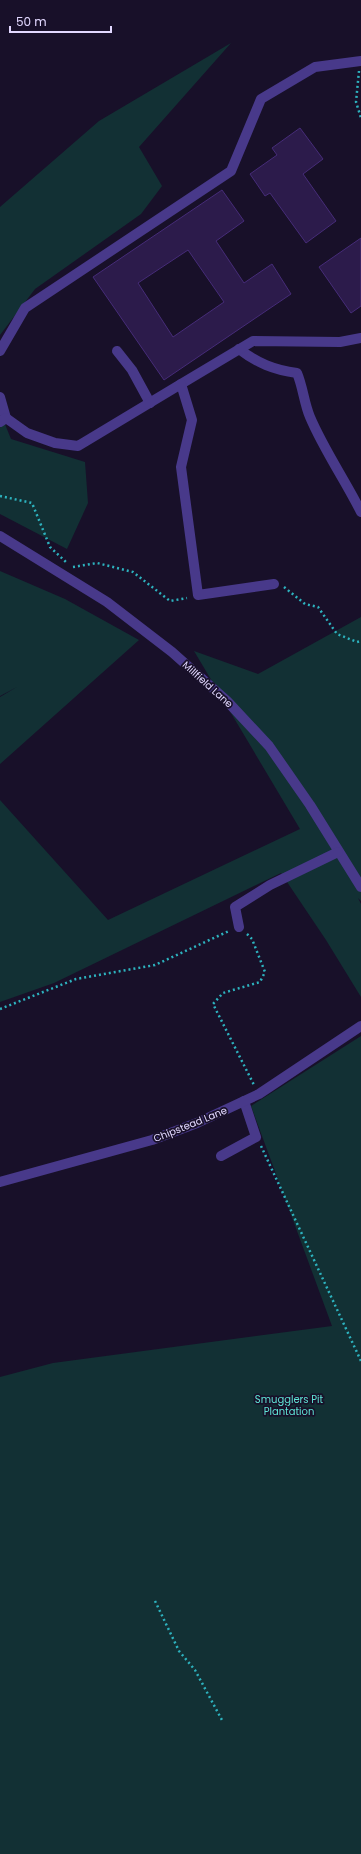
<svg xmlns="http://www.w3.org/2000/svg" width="361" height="1854" font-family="Poppins,sans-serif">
  <rect width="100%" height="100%" fill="#181029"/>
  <g fill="#123034">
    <path d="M231 43 139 147 162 186 141 214 35 289 0 335V207L99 121Z"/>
    <path d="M0 412 11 439 85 462 88 503 67 549 0 514Z"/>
    <path d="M0 571 65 599 139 640 0 764V697L17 687 0 696Z"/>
    <path d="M361 617V901L358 898 361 904V997L326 940 281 873 54 983 0 1002V800L108 920 300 829 194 651 258 674Z"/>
    <path d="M361 1036V1854H0V1377L53 1363 332 1326 251 1106Z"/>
  </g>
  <g fill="#2c1b4b" stroke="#462c78" fill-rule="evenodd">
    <path d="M300 128 323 159 303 174 336 221 306 243 270 193 265 196 250 174 277 155 272 148Z"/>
    <path d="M222 190 244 221 216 241 244 283 272 264 291 294 164 380 93 277ZM188 250 224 302 173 337 138 283Z"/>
    <path d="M361 238V306L351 313 319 267Z"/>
  </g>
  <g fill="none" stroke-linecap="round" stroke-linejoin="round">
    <g stroke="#2db2be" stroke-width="2.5" stroke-dasharray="2 3" stroke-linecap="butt">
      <path d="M359 71 356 102 361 118"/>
      <path d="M0 496 32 503 50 547 67 563"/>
      <path d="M73 567 97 563 133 572 170 601 187 598"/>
      <path d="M284 587 305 604 318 607 337 634 357 642 361 641"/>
      <path d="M247 934 252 939 265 972 260 982 223 993 213 1004 254 1085"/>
      <path d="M0 1009 76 979 155 965 229 931"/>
      <path d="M261 1146 361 1361"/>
      <path d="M155 1601 179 1651 195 1670 223 1722"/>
    </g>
    <g stroke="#48398a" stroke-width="10">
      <path d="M239 349C257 363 274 370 297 373 303 387 304 403 310 417 324 450 345 480 361 512"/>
      <path d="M0 351 25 308 231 171 261 99 315 67 361 61"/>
      <path d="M117 351 132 370 150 403"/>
      <path d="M181 384 253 341 340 342 361 338"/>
      <path d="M0 397 6 418"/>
      <path d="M0 422 6 418 27 433 55 443 78 446 181 384 192 420 181 467 198 595 274 584"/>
      <path d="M0 536 107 602 172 652 227 701 269 746 310 805 361 887"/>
      <path d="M239 927 235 907 270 885 338 852"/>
      <path d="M221 1156 256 1137 244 1101"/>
      <path d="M0 1182 152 1140 197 1123 259 1094 361 1026"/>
    </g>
  </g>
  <g text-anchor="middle" stroke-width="3.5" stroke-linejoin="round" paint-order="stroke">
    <g font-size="10" fill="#e2d8ff" stroke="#181029">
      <text transform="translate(208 684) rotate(42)" y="4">Millfield Lane</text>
      <text transform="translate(190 1124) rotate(-22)" y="4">Chipstead Lane</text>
    </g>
    <g font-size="10" fill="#5fe4d6" stroke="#181029">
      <text x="289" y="1403">Smugglers Pit<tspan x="289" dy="12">Plantation</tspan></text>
    </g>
  </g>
  <path d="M10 26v6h101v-6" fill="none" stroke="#e2d8ff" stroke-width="2"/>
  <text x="16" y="26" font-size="12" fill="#e2d8ff" stroke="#181029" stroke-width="3" paint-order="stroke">50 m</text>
</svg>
